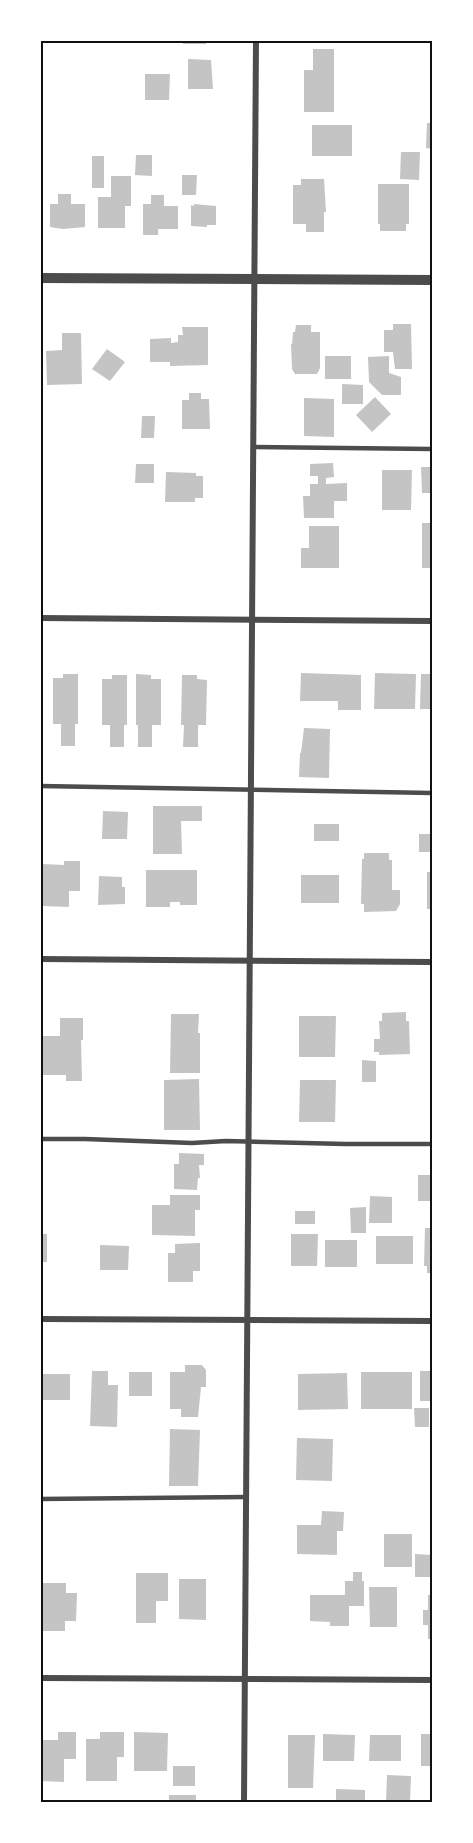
<svg xmlns="http://www.w3.org/2000/svg" width="473" height="1843" font-family="Roboto,sans-serif">
  <rect width="100%" height="100%" fill="#fff"/>
  <g fill="#c4c4c4">
    <path d="M183 40H207L206 44H183Z"/>
    <path d="M313 49H334V112H304V70H313Z"/>
    <path d="M188 59 211 60 213 89H188Z"/>
    <path d="M145 74H170L169 100H145Z"/>
    <path d="M427 123H432V149L426 148Z"/>
    <rect x="312" y="125" width="40" height="31"/>
    <path d="M401 152H420L419 180 400 179Z"/>
    <path d="M136 155H152V176L135 175Z"/>
    <rect x="92" y="156" width="12" height="32"/>
    <path d="M182 175H197L196 195H182Z"/>
    <path d="M111 176H131V206H125V228H98V197H111Z"/>
    <path d="M301 179H324L326 212H324V232H306V224H293V185H301Z"/>
    <path d="M378 184H409V224H406V231H380V224H378Z"/>
    <path d="M58 194H71V204H85V227L63 229 50 227V204H58Z"/>
    <path d="M151 195H164V206H178V229H158V235H143V204H151Z"/>
    <path d="M194 204 216 206V225H207V227L191 226V205L194 206Z"/>
    <path d="M393 324H411L412 369H395L393 352H384V330H393Z"/>
    <path d="M296 325H311V332H320V368L317 374H295L292 369 291 344H292L293 332H295Z"/>
    <path d="M182 327H208V365L170 366V362H150V339L171 338V343L178 342V335H183Z"/>
    <path d="M62 333H81L82 384 47 385 46 351 62 350Z"/>
    <path d="M107 349 125 362 110 381 92 369Z"/>
    <rect x="325" y="356" width="26" height="23"/>
    <path d="M389 356V373L401 377V395H382L369 382 368 357Z"/>
    <path d="M342 384 363 385V404H342Z"/>
    <path d="M189 393H201V399H209L210 429H182V400H189Z"/>
    <path d="M375 397 391 414 372 432 356 415Z"/>
    <path d="M304 398 334 399V437L304 436Z"/>
    <path d="M142 416H155L154 438H141Z"/>
    <path d="M333 463 334 477 326 478V484L347 483V501H334V518H304L303 496H310V484H318V476H310V464Z"/>
    <path d="M136 464H154V483H135Z"/>
    <path d="M421 467H432V493H422Z"/>
    <path d="M382 470H412L411 510H382Z"/>
    <path d="M166 472 196 473V476H203V498H195V502H165Z"/>
    <rect x="422" y="523" width="10" height="45"/>
    <path d="M309 526H339V568H301V548H309Z"/>
    <path d="M301 673 361 675V710H338V701H300Z"/>
    <path d="M375 673 416 674 415 709H374Z"/>
    <path d="M63 674H78V724H75V746H61V724H53V678H63Z"/>
    <path d="M136 674 151 675V679H161V725H152V747H138V725H136Z"/>
    <path d="M421 674H432V709H420Z"/>
    <path d="M112 675H127V725H124V747H110V725H102V679H112Z"/>
    <path d="M182 675H197V679L207 680 206 725H198V747H183L184 725H181Z"/>
    <path d="M304 728 330 729 329 778 299 777 300 753H301Z"/>
    <path d="M153 806H202V821H181L182 854H153Z"/>
    <path d="M103 811 128 812 127 839H102Z"/>
    <rect x="314" y="824" width="25" height="17"/>
    <rect x="419" y="834" width="13" height="18"/>
    <path d="M364 853H389V860H392V890H400V904L396 911 364 912V904H361L362 859H364Z"/>
    <path d="M64 861H80V891H69V907L41 906 42 864 64 865Z"/>
    <path d="M146 870H197V905H180V902H170V907H146Z"/>
    <rect x="427" y="872" width="5" height="37"/>
    <rect x="301" y="875" width="38" height="28"/>
    <path d="M99 876 122 877V887H125V904L98 905Z"/>
    <path d="M406 1012V1021H409L410 1054 379 1055V1052H374V1039H380L379 1021H382V1013Z"/>
    <path d="M171 1014H199L198 1033H200V1073H170Z"/>
    <path d="M299 1016H336L335 1057H299Z"/>
    <path d="M60 1018H83V1040H81L82 1081H66V1075H42V1036H60Z"/>
    <path d="M362 1060 376 1061V1082H362Z"/>
    <path d="M199 1079 200 1130H164V1080Z"/>
    <path d="M300 1080H336L335 1122H299Z"/>
    <path d="M179 1153 204 1154V1165H199L200 1178H198L197 1190 174 1189V1164H179Z"/>
    <rect x="418" y="1175" width="14" height="26"/>
    <path d="M170 1195H200V1210H195V1236L152 1235V1205H170Z"/>
    <path d="M370 1196 392 1197V1223H369Z"/>
    <path d="M366 1207V1233H351L350 1208Z"/>
    <rect x="295" y="1211" width="20" height="13"/>
    <path d="M425 1228H432V1273H427V1266H424Z"/>
    <rect x="40" y="1234" width="7" height="28"/>
    <path d="M291 1234H318L317 1266H291Z"/>
    <rect x="376" y="1236" width="37" height="28"/>
    <rect x="325" y="1240" width="32" height="27"/>
    <path d="M200 1243V1271H193V1282H168V1253H175V1244Z"/>
    <path d="M100 1245 129 1246 128 1270H100Z"/>
    <path d="M185 1365H202L206 1370V1387H201L198 1417H181V1409H170V1372H185Z"/>
    <path d="M92 1371H108V1385H118L117 1427 90 1426Z"/>
    <rect x="420" y="1371" width="12" height="30"/>
    <rect x="129" y="1372" width="23" height="24"/>
    <rect x="361" y="1372" width="51" height="37"/>
    <path d="M347 1373 348 1409 298 1410V1374Z"/>
    <rect x="40" y="1374" width="30" height="26"/>
    <path d="M414 1408H429V1427H415Z"/>
    <path d="M170 1429 200 1430 198 1486H169Z"/>
    <path d="M297 1438 333 1439 332 1481 296 1480Z"/>
    <path d="M322 1511 344 1512 343 1531H337V1555L297 1554V1525H321Z"/>
    <rect x="384" y="1534" width="28" height="33"/>
    <path d="M415 1554 432 1555V1577H415Z"/>
    <path d="M353 1572H362V1581H364V1606H349V1626H330V1622L310 1621V1595H345V1581H353Z"/>
    <path d="M136 1573H168V1601H156V1623H136Z"/>
    <path d="M179 1579H206V1620L179 1619Z"/>
    <path d="M40 1583H66V1593H77L76 1621H65V1631H40Z"/>
    <path d="M369 1587H397V1627H370Z"/>
    <path d="M428 1595H432V1639H428V1625H423V1610H428Z"/>
    <path d="M58 1732H76V1759H64V1782L40 1781V1740H58Z"/>
    <path d="M100 1732H124V1757H117V1781H86V1739H100Z"/>
    <path d="M134 1732 168 1733 167 1771H134Z"/>
    <path d="M323 1734 355 1735 354 1761H323Z"/>
    <rect x="421" y="1734" width="11" height="32"/>
    <path d="M288 1735H315L313 1788H288Z"/>
    <path d="M370 1735H401V1761H369Z"/>
    <rect x="173" y="1766" width="22" height="20"/>
    <path d="M387 1775 411 1776 410 1802H386Z"/>
    <path d="M336 1789 365 1790V1802H336Z"/>
    <rect x="169" y="1795" width="27" height="7"/>
  </g>
  <g fill="none" stroke-linecap="round" stroke-linejoin="round">
    <g stroke="#4c4c4c" stroke-width="4.5">
      <path d="M253 447 432 449"/>
      <path d="M40 786 432 793"/>
      <path d="M40 1139H85L192 1143 226 1141 345 1144H432"/>
      <path d="M40 1499 246 1497"/>
    </g>
    <g stroke="#4c4c4c" stroke-width="6">
      <path d="M40 618 432 621"/>
      <path d="M40 959 432 962"/>
      <path d="M40 1319 432 1321"/>
      <path d="M40 1678 432 1680"/>
      <path d="M244 1802 256 40"/>
    </g>
    <path stroke="#4c4c4c" stroke-width="10" d="M40 278 432 280"/>
  </g>
  <rect width="473" height="1843" fill="none" stroke="#ffffff" stroke-width="84"/>
  <rect x="42" y="42" width="389" height="1759" fill="none" stroke="#111" stroke-width="2"/>
</svg>
